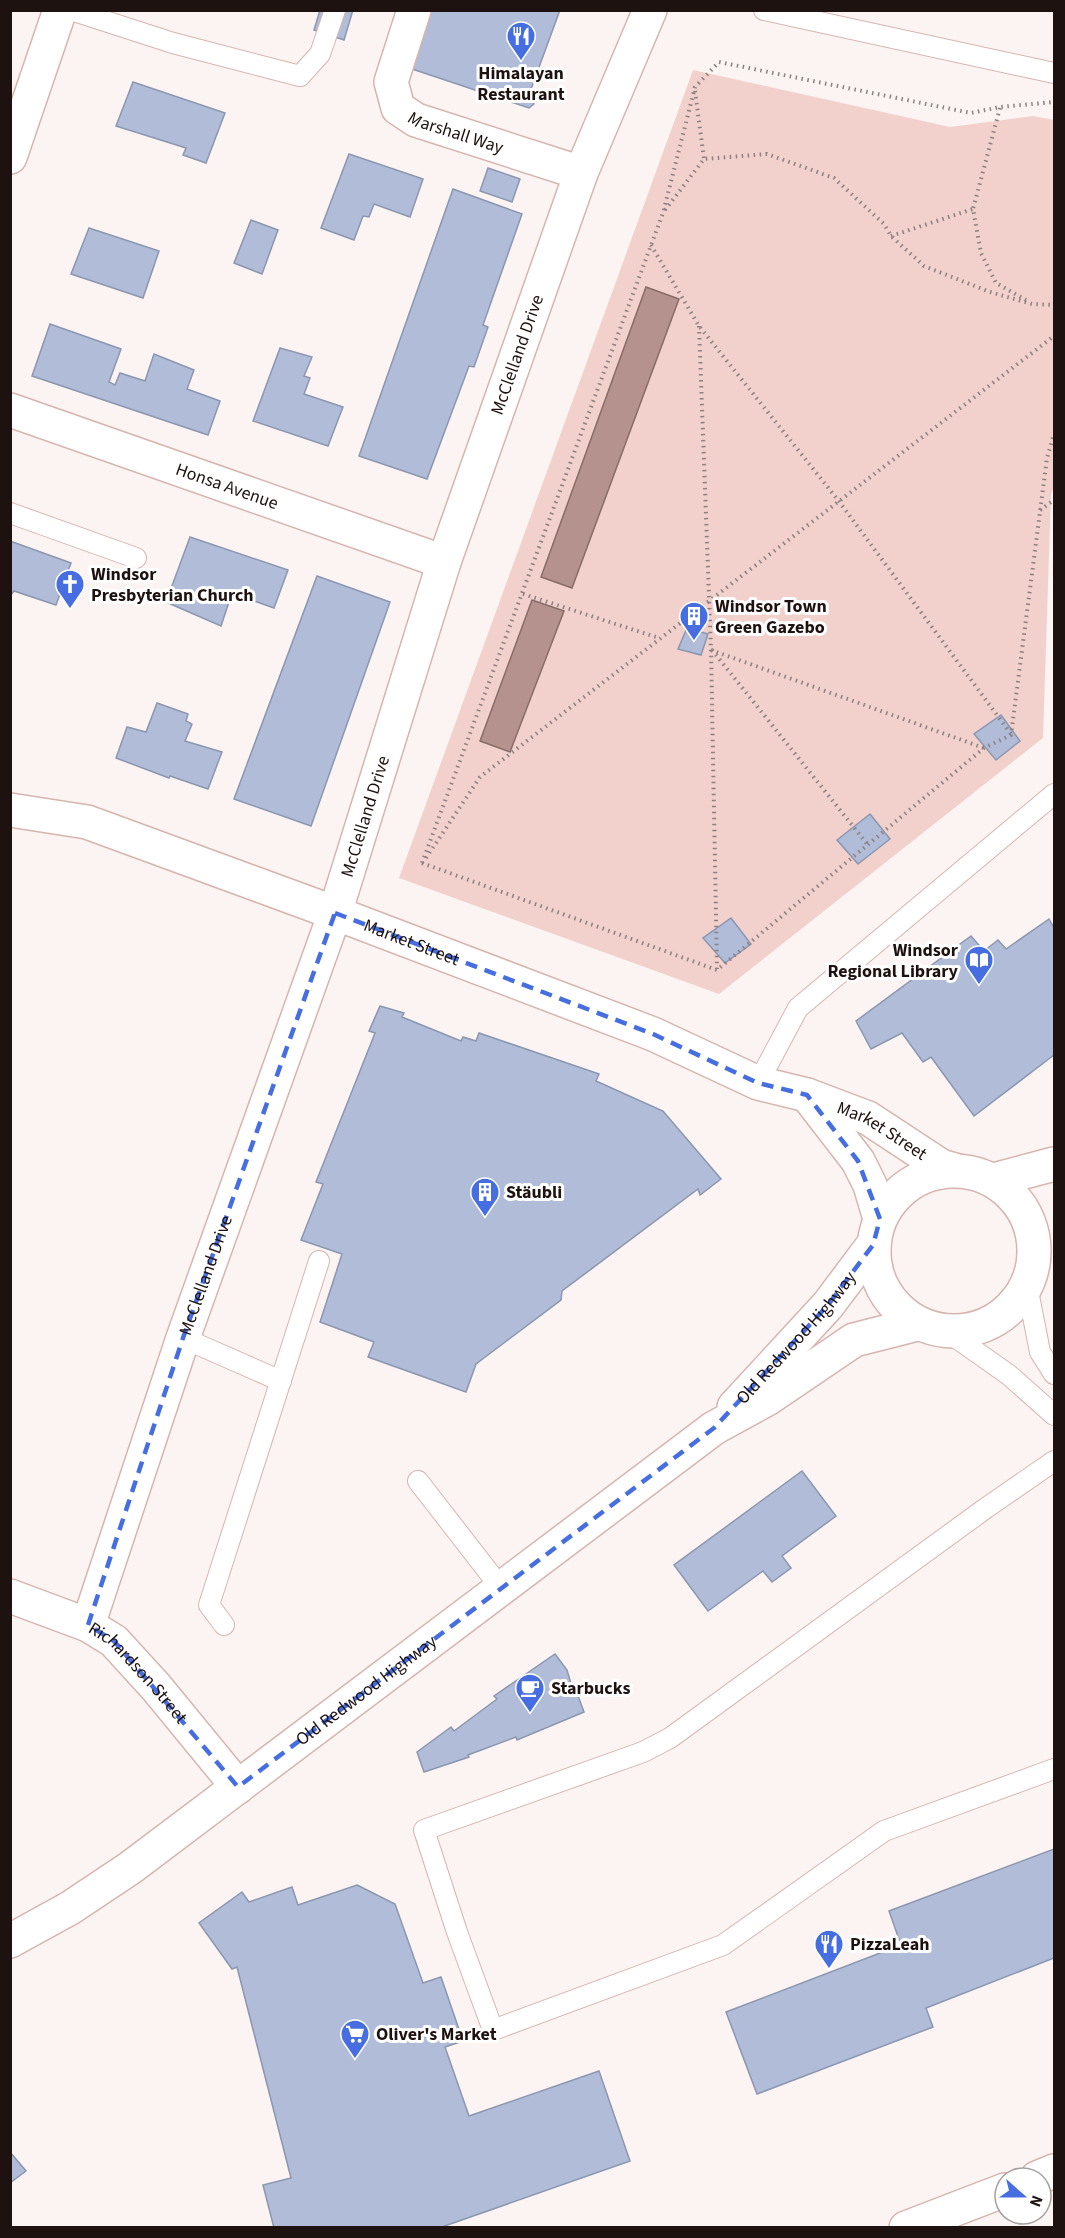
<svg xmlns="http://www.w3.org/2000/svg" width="1065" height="2238" font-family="'Source Sans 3',sans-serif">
  <rect width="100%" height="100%" fill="#fbf4f3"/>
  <path fill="#f2d1cc" d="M693 70 950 127 1033 116 1054 120V485L1051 495 1043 738 719 994 399 878Z"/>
  <g fill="#b5928d" stroke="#886c68" stroke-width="1.5">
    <path d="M646 287 679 299 572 588 541 577Z"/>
    <path d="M532 600 564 611 510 752 480 741Z"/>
  </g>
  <g fill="#b1bdd8" stroke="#8b96b0" stroke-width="1.5">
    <path d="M320 10H353L344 40 314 30Z"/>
    <path d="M426 10H560L531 89 534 104 529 108 412 69Z"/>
    <path d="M133 82 225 113 206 163 183 155 186 148 116 126Z"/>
    <path d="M349 154 423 179 410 217 374 204 369 217 363 216 354 240 321 228Z"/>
    <path d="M488 168 520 179 512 202 480 191Z"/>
    <path d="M453 189 522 214 483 325 488 327 474 367 469 366 427 479 359 456Z"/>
    <path d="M251 220 278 230 262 274 234 263Z"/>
    <path d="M89 228 159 251 143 298 71 274Z"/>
    <path d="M50 324 121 349 109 382 115 385 120 373 145 381 154 354 194 370 187 389 220 401 208 435 32 376Z"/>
    <path d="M280 348 312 357 304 376 310 378 304 394 343 407 328 446 253 421Z"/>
    <path d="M190 537 288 570 274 608 232 593 221 626 166 602Z"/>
    <path d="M10 541 71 563 56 605 14 591 10 596Z"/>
    <path d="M317 576 390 602 311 826 234 799Z"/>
    <path d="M687 628 708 634 701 655 678 649Z"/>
    <path d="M157 703 188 714 186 721 192 724 185 741 222 752 208 789 170 776 169 778 116 758 127 727 146 732Z"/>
    <path d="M1001 715 1020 741 996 760 974 734Z"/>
    <path d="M870 814 890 839 858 864 837 840Z"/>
    <path d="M731 918 751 944 725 963 703 938Z"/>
    <path d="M1049 919 1054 928V1055L974 1116 931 1057 923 1062 902 1033 871 1049 856 1021 971 936 984 951 998 940 1006 949Z"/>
    <path d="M380 1006 404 1013 402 1017 461 1041 463 1037 476 1041 479 1033 599 1074 596 1081 663 1111 721 1179 700 1195 698 1189 562 1291 561 1300 476 1364 466 1392 368 1357 374 1342 320 1322 342 1254 301 1240 323 1184 316 1182 375 1033 369 1031Z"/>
    <path d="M802 1471 836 1516 782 1556 791 1568 772 1582 763 1571 708 1611 674 1565Z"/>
    <path d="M555 1654 567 1670 574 1694 577 1693 584 1712 517 1740 516 1737 468 1755 469 1757 424 1772 417 1752 451 1727 454 1731 497 1699 494 1696Z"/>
    <path d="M1054 1849V1958L926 2008 933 2027 757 2094 726 2012 901 1945 889 1911Z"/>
    <path d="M357 1885 395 1904 423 1983 441 1977 463 2041 445 2047 469 2116 599 2071 630 2161 439 2228H274L263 2185 291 2178 237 1967 232 1969 199 1923 242 1892 249 1902 292 1887 298 1905Z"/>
    <path d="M10 2152 26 2171 10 2183Z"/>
  </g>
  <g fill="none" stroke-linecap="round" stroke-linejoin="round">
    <g stroke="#d6b5af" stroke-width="22">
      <g id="service">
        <path d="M71 10 173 43 300 76 320 54 335 10"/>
        <path d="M764 10 1054 73"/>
        <path d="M10 513 136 558"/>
        <path d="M758 1083 798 1008 1054 794"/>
        <path d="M1027 1286 1040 1352 1054 1374"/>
        <path d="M948 1332 1009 1375 1054 1415"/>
        <path d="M183 1338 281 1381"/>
        <path d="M1054 1461 986 1508 670 1738 643 1752 424 1830 457 1932 493 2030 723 1945 884 1831 1054 1769"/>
        <path d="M418 1481 501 1588"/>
        <path d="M224 1625 209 1605 319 1261"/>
      </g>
    </g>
    <g stroke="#d6b5af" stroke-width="36">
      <g id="minor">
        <path id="s1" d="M414 10 391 82 398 108 416 120 581 173"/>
        <path id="s2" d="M10 810 87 822 335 913 653 1034 758 1083 807 1095 868 1118 941 1166 955 1170"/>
        <path d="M807 1095 858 1161 870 1185 880 1219"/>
        <path id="s3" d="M10 1596 88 1625 114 1641 156 1687 238 1787"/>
      </g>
    </g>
    <g stroke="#d6b5af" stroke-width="36">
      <g id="tertiary">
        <path id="s4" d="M10 410 444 562"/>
        <path id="s5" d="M88 1625 183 1338 335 913 444 562 581 173 650 10"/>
      </g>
    </g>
    <g stroke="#d6b5af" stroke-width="36">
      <g id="secondary">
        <path d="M10 157 60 10"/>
        <circle cx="954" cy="1251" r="80"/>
        <path d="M994 1180 1054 1164"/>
        <path id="s6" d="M734 1407 828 1305 873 1245"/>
        <path id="s7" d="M10 1941 70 1908 130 1868 714 1428 767 1399 854 1340 917 1324"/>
      </g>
    </g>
    <g stroke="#d6b5af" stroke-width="36">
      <g id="motorway">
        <path d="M1037 2178 1054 2171"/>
        <path d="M906 2228 1005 2190"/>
      </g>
    </g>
    <g stroke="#8b8180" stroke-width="4" stroke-dasharray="1.5 4.5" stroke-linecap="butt">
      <path d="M695 91 704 159"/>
      <path d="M1000 108 973 209 981 253 996 283 1026 300"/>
      <path d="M665 210 704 159 767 154 834 178 884 224 891 236 924 266 990 292 1032 304 1054 305"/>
      <path d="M891 236 973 209"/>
      <path d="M651 245 699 326 838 500 1011 734"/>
      <path d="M699 326 711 650 717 969"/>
      <path d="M1040 510 1054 500"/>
      <path d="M523 594 659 638"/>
      <path d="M711 650 984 748"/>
      <path d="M712 650 868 845"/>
      <path d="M426 858 480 777 1054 336"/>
      <path d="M422 863 663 213 695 87 719 62 971 113 1000 107 1054 102"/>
      <path d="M422 863 717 970 984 748 1011 735 1047 458 1054 434"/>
    </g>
    <use href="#service" stroke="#fff" stroke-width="20"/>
    <use href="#minor" stroke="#fff" stroke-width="33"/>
    <use href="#tertiary" stroke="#fff" stroke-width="33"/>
    <use href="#secondary" stroke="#fff" stroke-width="33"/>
    <use href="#motorway" stroke="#fff" stroke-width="33"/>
  </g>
  <path fill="none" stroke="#466ee1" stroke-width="4.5" stroke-dasharray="12 8" stroke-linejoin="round" d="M335 913 653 1034 758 1083 807 1095 858 1161 880 1219 873 1245 828 1305 714 1428 238 1787 114 1641 88 1625 183 1338Z"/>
  <defs>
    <g id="restaurant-pin" transform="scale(1.5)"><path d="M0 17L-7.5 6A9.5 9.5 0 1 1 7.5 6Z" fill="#466ee1" stroke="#fff"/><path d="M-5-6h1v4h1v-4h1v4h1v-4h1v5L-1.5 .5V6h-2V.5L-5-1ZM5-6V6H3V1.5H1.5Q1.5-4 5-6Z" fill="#fff"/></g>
    <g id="church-pin" transform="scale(1.5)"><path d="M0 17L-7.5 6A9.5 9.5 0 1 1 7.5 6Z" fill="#466ee1" stroke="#fff"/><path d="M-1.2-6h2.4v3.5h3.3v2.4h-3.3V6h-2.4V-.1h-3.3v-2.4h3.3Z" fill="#fff"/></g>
    <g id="building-pin" transform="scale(1.5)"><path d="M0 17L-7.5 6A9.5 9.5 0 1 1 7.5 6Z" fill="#466ee1" stroke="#fff"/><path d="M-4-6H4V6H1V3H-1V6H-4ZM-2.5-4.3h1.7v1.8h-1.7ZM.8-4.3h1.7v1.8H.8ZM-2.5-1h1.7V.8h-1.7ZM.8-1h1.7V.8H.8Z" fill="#fff"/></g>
    <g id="library-pin" transform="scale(1.5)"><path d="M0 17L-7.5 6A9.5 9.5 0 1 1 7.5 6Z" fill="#466ee1" stroke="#fff"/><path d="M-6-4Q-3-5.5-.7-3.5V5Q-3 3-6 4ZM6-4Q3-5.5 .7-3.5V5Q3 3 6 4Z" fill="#fff"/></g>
    <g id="cafe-pin" transform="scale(1.5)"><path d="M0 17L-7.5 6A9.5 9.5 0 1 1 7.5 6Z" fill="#466ee1" stroke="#fff"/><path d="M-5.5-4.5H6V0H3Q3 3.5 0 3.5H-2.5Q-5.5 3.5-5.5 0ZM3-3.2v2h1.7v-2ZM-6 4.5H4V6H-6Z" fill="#fff"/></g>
    <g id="supermarket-pin" transform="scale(1.5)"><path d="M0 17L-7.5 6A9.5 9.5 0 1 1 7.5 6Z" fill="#466ee1" stroke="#fff"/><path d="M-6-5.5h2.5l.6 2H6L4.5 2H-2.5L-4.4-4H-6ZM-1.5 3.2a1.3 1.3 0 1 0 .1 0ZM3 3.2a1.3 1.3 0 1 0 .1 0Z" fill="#fff"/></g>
  </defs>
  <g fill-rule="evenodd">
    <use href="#restaurant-pin" x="521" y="36"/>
    <use href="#church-pin" x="70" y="584"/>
    <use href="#building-pin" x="694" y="616"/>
    <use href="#library-pin" x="979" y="960"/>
    <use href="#building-pin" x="485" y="1192"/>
    <use href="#cafe-pin" x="530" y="1688"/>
    <use href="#restaurant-pin" x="829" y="1944"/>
    <use href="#supermarket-pin" x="355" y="2034"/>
  </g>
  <g text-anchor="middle" stroke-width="6" stroke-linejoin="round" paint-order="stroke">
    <g font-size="18" font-weight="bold" fill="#1e1210" stroke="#fff" text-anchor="start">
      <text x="521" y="79" text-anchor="middle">Himalayan<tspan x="521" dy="21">Restaurant</tspan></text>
      <text x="91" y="580">Windsor<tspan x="91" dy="21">Presbyterian Church</tspan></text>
      <text x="715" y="612">Windsor Town<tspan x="715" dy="21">Green Gazebo</tspan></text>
      <text x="958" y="956" text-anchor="end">Windsor<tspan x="958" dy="21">Regional Library</tspan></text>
      <text x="506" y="1198">Stäubli</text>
      <text x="551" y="1694">Starbucks</text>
      <text x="850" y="1950">PizzaLeah</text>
      <text x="376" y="2040">Oliver's Market</text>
    </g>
    <g font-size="18" fill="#1e1210" stroke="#fff">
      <text dy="6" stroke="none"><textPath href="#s1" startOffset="166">Marshall Way</textPath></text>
      <text dy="6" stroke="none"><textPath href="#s5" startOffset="1341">McClelland Drive</textPath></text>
      <text dy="6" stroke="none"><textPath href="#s4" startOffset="230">Honsa Avenue</textPath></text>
      <text dy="6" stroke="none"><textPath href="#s5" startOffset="855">McClelland Drive</textPath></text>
      <text dy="6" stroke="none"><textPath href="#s2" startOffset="424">Market Street</textPath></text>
      <text dy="6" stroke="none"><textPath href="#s2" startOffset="932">Market Street</textPath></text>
      <text dy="6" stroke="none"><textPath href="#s5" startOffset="369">McClelland Drive</textPath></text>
      <text dy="6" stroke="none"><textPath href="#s6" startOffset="93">Old Redwood Highway</textPath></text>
      <text dy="6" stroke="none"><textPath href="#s3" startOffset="153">Richardson Street</textPath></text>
      <text dy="6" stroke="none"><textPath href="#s7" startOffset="436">Old Redwood Highway</textPath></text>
    </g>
  </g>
  <rect width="1065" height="2238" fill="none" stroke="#1e1210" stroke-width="24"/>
  <g transform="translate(1023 2196) rotate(111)"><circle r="28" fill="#ffffff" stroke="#a5a09f" stroke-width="1.5"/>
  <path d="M0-4.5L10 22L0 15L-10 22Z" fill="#466ee1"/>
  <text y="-9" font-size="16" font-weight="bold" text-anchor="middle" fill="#1e1210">N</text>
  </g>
</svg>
